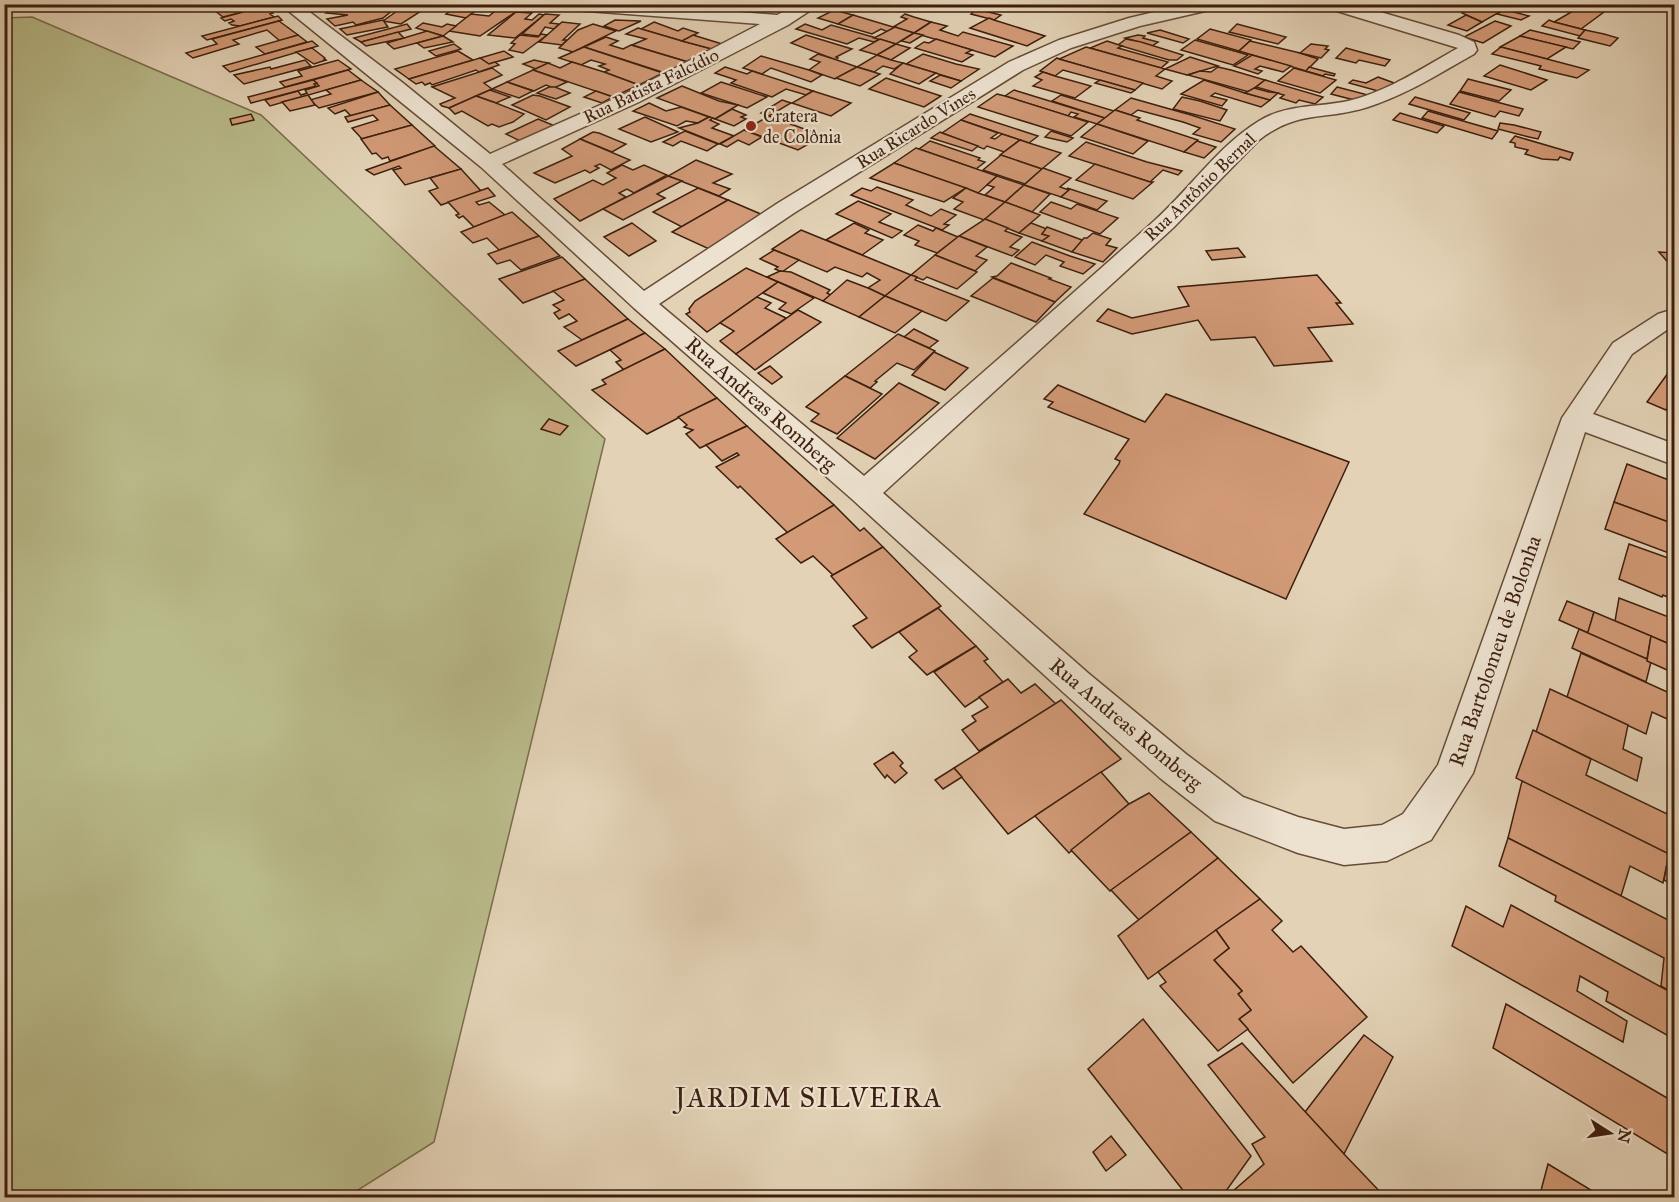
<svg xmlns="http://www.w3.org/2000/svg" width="1679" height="1202" font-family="'IM FELL Great Primer',serif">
  <rect width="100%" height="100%" fill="#e3d2b6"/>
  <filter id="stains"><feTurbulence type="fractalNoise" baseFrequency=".00333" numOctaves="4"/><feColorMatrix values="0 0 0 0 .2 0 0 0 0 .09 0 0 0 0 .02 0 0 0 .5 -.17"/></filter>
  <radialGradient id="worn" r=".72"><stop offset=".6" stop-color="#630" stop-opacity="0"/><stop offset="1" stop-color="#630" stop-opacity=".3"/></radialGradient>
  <path fill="#b9ba8a" stroke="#7b6c4c" stroke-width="1.5" d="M32 17 261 115 605 439 434 1142 347 1197H5L4 18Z"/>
  <g fill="#d29a77" stroke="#3d1f0d" stroke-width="1.5">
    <path d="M206 4H260L263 7 223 17Z"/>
    <path d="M319 4H389L399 5 383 18 356 25 353 22 335 26 327 19 348 15 326 13 335 6Z"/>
    <path d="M407 4H432L401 24 383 21Z"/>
    <path d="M1082 4H1108L1116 7 1109 12Z"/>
    <path d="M1477 4H1487L1505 9 1482 22 1462 13Z"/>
    <path d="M1585 4 1612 6 1581 29 1554 22Z"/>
    <path d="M458 5 479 8 466 18 446 14Z"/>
    <path d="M265 6 273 13 270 14 274 17 240 26 232 25 229 23 234 21 231 19 225 21 221 18Z"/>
    <path d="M487 9 517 11 480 36 449 31 471 14 489 16 495 11Z"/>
    <path d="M976 9 1001 15 994 20 971 14Z"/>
    <path d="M1505 9 1514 12 1529 16 1521 20 1497 14Z"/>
    <path d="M834 10 853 15 838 24 818 18Z"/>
    <path d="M516 12 532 13 525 19 532 20 539 14 544 15 515 38 488 35Z"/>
    <path d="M545 14 559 15 550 23 559 24 554 29 545 27 539 36 522 34Z"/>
    <path d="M905 14 914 17 931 22 914 33 893 27 907 19 901 17Z"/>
    <path d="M853 15 893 27H895L888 32 881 29 872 34 838 24Z"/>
    <path d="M1466 15 1482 22 1467 31 1448 25Z"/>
    <path d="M278 16 282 20 207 40 202 36Z"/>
    <path d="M989 18 994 20 1045 36 1027 46 970 28Z"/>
    <path d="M383 20 388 27 347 35 340 29Z"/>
    <path d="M615 20 640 21H641L619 31 604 26Z"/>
    <path d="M1549 20 1554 22 1585 30 1580 36 1542 26Z"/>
    <path d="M279 21 298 35 280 41 267 30 233 40 239 44 193 58 186 53 217 44 212 39Z"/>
    <path d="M1495 21 1511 26 1483 43 1464 37Z"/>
    <path d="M562 22 580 24 563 40H567L562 45 539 42Z"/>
    <path d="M654 22 678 31 683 28 698 33 682 41 641 29Z"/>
    <path d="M931 22 947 26 940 30 958 36 963 32 1013 46 995 57 914 33Z"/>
    <path d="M423 23 442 27 447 24 456 26 443 36 416 28Z"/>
    <path d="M407 24 411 29 361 42 354 38Z"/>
    <path d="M593 24 616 31 573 52 559 48 578 30Z"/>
    <path d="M805 24 822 30 831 25 880 39 874 42 859 38 847 44 796 29Z"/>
    <path d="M1237 24 1286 37 1278 44 1229 32Z"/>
    <path d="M895 27 914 33 896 44 874 38Z"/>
    <path d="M638 28 682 41 712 49 688 62 632 45 646 39 626 34Z"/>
    <path d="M1210 29 1251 40 1239 51 1197 39Z"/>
    <path d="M1160 30 1189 39 1183 43 1147 33Z"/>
    <path d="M1530 30 1580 42 1573 49 1520 36Z"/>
    <path d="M1585 30 1604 34 1618 38 1610 46 1578 38Z"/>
    <path d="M427 31 443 36 394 49 387 43Z"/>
    <path d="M398 32 404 38 366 46 361 42Z"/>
    <path d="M914 33 923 35 910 43 901 41Z"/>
    <path d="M541 34 547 35 523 53 509 50 515 44 511 43 520 35 538 37Z"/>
    <path d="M298 35 307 42 265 54 256 47Z"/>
    <path d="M693 35 722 44 712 49 682 41Z"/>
    <path d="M806 35 852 49 836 57 838 58 836 60 791 43Z"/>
    <path d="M1138 35 1145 36 1143 38 1158 42 1152 46 1125 38Z"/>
    <path d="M443 36 453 42 424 48 417 43Z"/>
    <path d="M1520 36 1566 47 1547 59 1500 47Z"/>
    <path d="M606 37 618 41 610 45 623 49 631 45 688 62 665 73 584 47Z"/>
    <path d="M880 39 896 44 877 55 860 50Z"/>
    <path d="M936 39 972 50 966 53 973 55 962 62 915 48 924 42 929 43Z"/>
    <path d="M1126 39 1141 42 1183 55 1177 60H1169L1118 45Z"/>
    <path d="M1195 40 1238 52 1248 55 1233 65 1181 50Z"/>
    <path d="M312 41 318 46 230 72 223 66Z"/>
    <path d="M1107 41 1122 46 1118 48 1168 62 1161 68 1090 48Z"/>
    <path d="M1250 41 1300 53 1318 59 1306 71 1239 51Z"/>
    <path d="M454 44 461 49 436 56 429 51Z"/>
    <path d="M896 44 910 48 891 60 877 55Z"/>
    <path d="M1311 44 1328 46 1325 49 1329 50 1321 58 1300 53Z"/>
    <path d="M584 47 663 73 639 85 604 72 609 70 599 66 605 64 591 60 581 65 559 58Z"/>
    <path d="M1086 47 1165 69 1156 76 1172 81 1162 89 1059 59Z"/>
    <path d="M1501 47 1547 59 1589 70 1577 78 1539 69 1541 66 1492 54Z"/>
    <path d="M312 48 325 58 324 59 326 60 314 64 296 52Z"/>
    <path d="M1346 48 1364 53 1390 60 1385 66 1359 60 1356 63 1336 58Z"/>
    <path d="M458 51 473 60 409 79 395 69Z"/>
    <path d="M504 51 513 57 489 64 480 58Z"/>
    <path d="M818 54 834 59 857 67 835 79 809 70 820 62 810 59Z"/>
    <path d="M923 54 956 64 979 69 961 81 906 64Z"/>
    <path d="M877 55 891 60 903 63 894 69 883 66 874 72 857 67Z"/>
    <path d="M1252 55 1291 66 1283 72 1260 66 1255 69 1262 71 1258 74 1234 66Z"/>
    <path d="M761 56 809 70 822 75 811 82 771 68 762 74 743 68Z"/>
    <path d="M1190 57 1209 63 1218 66 1187 75 1165 69Z"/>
    <path d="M480 58 489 64 495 62 499 65 479 72 476 70 432 85 430 83 425 85 422 82 416 84 409 79Z"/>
    <path d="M1057 58 1059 59 1143 83 1135 90 1063 70 1055 76 1040 71Z"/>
    <path d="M305 60 311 66 244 84 234 75 270 67 271 69Z"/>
    <path d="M338 60 351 69 285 87 280 82 302 76 298 71Z"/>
    <path d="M534 60 543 62 549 63 536 69 523 64Z"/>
    <path d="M572 62 604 72 639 85 613 97 533 70 548 63 560 68Z"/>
    <path d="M903 63 906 64 936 73 919 84 890 74Z"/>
    <path d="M1500 65 1547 80 1531 90 1484 76Z"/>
    <path d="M725 67 747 74 752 71 813 91 806 95 786 89 772 97 731 83 736 80 715 73Z"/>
    <path d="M857 67 880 74 860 86 836 78Z"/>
    <path d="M1218 67 1231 70 1265 80 1249 92 1188 75 1200 71 1211 72Z"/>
    <path d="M1309 67 1335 74 1334 76 1325 74 1323 76 1306 71Z"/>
    <path d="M492 68 502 75 484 83 492 89 449 108 442 106 440 104 455 98 432 87Z"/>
    <path d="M1294 68 1336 80 1320 93 1278 81Z"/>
    <path d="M348 70 361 80 270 106 265 100 298 91 301 95 307 93 305 90 319 86 313 80Z"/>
    <path d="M533 70 567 82 554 88 546 85 534 91 507 82Z"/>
    <path d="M1043 72 1055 76 1091 86 1075 98 1033 86 1042 80 1035 77Z"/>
    <path d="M940 75 961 81 951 88 930 81Z"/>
    <path d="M1378 77 1397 84 1378 91 1349 83 1353 80 1366 83Z"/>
    <path d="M886 78 941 96 924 107 869 89Z"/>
    <path d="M1468 79 1511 90 1499 101 1460 91Z"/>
    <path d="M313 80 317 83 314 84 316 86 251 103 248 97Z"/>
    <path d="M361 80 378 92 319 108 310 100 331 94 326 90Z"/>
    <path d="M1100 80 1135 90 1131 93 1095 83Z"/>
    <path d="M1204 80 1245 93 1270 100 1261 107 1215 93 1211 96 1227 100 1222 106 1181 94Z"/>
    <path d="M1265 80 1323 97 1315 104 1299 100 1296 103 1280 98 1284 95 1256 87Z"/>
    <path d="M507 82 533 91 519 98 492 89Z"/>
    <path d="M721 82 767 97 747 108 701 93Z"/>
    <path d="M682 86 719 101 738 105 715 119 657 98Z"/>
    <path d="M549 87H555L570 93 556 99 537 93Z"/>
    <path d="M1337 87 1372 96 1358 101 1331 94Z"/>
    <path d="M1254 88 1269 92 1278 93 1270 100 1245 93Z"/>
    <path d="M490 90 510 97 496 103 476 96Z"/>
    <path d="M1014 90 1017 91 1105 118 1097 124 1074 117 1078 114 1071 112 1068 116 1005 96Z"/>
    <path d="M596 91 613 97 602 103 584 97Z"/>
    <path d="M813 91 851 103 831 116 792 103Z"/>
    <path d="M378 92 390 105 351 116 345 110 335 114 328 108Z"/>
    <path d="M1459 92 1523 109 1519 116 1500 111 1495 117 1450 104Z"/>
    <path d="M997 94 1005 96 1088 122 1071 136 978 107Z"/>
    <path d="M308 95 315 105 290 111 282 102Z"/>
    <path d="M533 95 540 96 570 107 546 120 512 105Z"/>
    <path d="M1061 95 1114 111 1105 118 1052 101Z"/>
    <path d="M476 96 496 103 524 114 513 122 499 127 492 124 488 126 462 111 455 114 449 108Z"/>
    <path d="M1182 97 1200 101 1227 110 1220 121 1173 109Z"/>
    <path d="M1415 97 1470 113 1464 120 1409 104Z"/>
    <path d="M1131 98 1191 115 1235 129 1221 142 1193 134 1200 128 1183 122 1138 110 1131 115 1115 110Z"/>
    <path d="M782 100 791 103 769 116 761 113Z"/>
    <path d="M649 103 666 111 681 107 709 117 698 123 686 121 677 126 633 111Z"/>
    <path d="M390 105 412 125 362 139 352 128 378 120 373 115 348 122 345 117Z"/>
    <path d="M732 109 746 115 741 117 746 119 734 126 715 119Z"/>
    <path d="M1115 110 1140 118 1137 120 1198 140 1184 152 1097 124Z"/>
    <path d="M1428 111 1498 131 1492 139 1422 118Z"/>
    <path d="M1400 113 1444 126 1437 133 1393 120Z"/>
    <path d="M251 114 254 120 232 125 230 119Z"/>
    <path d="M970 114 1038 136 1029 143 961 120Z"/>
    <path d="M769 116 772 117 823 136 798 150 744 130Z"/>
    <path d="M645 117 678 132 651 142 619 129Z"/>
    <path d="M709 117 713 118 710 120 719 124 712 128 734 136 719 144 679 128 698 123Z"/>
    <path d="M538 119 555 126 520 141 506 134Z"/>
    <path d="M961 120 998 133 991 138 995 139 1002 134 1020 140 1004 152 987 146 984 149 942 133Z"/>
    <path d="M1500 123 1514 125 1541 132 1538 139 1529 137 1498 129Z"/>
    <path d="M1097 124 1148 141 1133 154 1081 137Z"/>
    <path d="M412 125 435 146 390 161 388 157 382 159 376 153 372 154 361 139Z"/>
    <path d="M744 130 762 137 749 145 738 140 727 147 720 144Z"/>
    <path d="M685 131 718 144 707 151 681 141 673 146 663 142Z"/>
    <path d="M1051 131 1073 138 1067 142 1045 137Z"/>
    <path d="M593 132 599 133 626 144 612 152 580 139Z"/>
    <path d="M940 132 942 133 978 146 972 151 931 138Z"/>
    <path d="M1515 136 1573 153 1570 160 1560 157 1558 160 1542 159 1525 154 1528 150 1515 147V143L1510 142Z"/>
    <path d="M580 139 630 160 611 170 600 164 595 166 599 168 590 173 585 170 555 183 534 173 572 156 562 149Z"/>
    <path d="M1020 140 1029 143 1061 153 1042 169 1000 155Z"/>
    <path d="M930 141 980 158 978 160 985 162 976 169 919 149Z"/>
    <path d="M1197 141 1216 147 1204 158 1184 152Z"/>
    <path d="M1086 142 1147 162 1182 171 1178 175 1163 170 1150 182 1069 156Z"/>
    <path d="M434 146 461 169 405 185 393 170 401 168 399 166 374 175 366 170Z"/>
    <path d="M916 148 919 149 997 176 978 193 894 163Z"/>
    <path d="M1001 155 1042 169 1025 184 983 170Z"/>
    <path d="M696 160 732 174 713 183 730 189 719 196 668 176Z"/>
    <path d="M894 163 966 188 944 202 870 178Z"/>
    <path d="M1095 164 1150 182H1153L1133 199 1076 180Z"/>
    <path d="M622 165 633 170 644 165 667 175 634 193 627 189 619 193 626 197 580 221 554 199 593 180 603 185 616 178 607 173Z"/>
    <path d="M1043 168 1071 178 1060 187 1069 190 1061 197 1024 185Z"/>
    <path d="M461 169 481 191 441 205 429 191 438 188 430 178Z"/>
    <path d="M668 176 682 181 657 194 665 198 623 220 603 209Z"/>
    <path d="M997 176 1024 185 1005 202 985 195 994 187 987 185Z"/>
    <path d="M1024 185 1050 194 1032 212 1005 202Z"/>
    <path d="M877 187 913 200 906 205 931 216 941 209 956 215 944 224 949 225 942 230 851 195 862 188 871 191Z"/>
    <path d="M488 188 495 196 476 202 479 205 489 202 505 215 474 227 463 216 459 218 456 215 459 214 448 202Z"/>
    <path d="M698 188 728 200 682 227 653 212Z"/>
    <path d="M966 188 978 193 1005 202 984 220 954 209 963 202 953 198Z"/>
    <path d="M1067 188 1107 201 1097 210 1061 197 1069 190Z"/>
    <path d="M728 200 763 215 709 249 672 232Z"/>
    <path d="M858 201 891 214 879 222 902 231 892 238 836 214Z"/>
    <path d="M1005 202 1032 212 1040 215 1019 233 985 219Z"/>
    <path d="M1051 202 1071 209 1077 204 1118 218 1100 234 1040 212Z"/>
    <path d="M512 212 539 236 499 250 487 238 473 243 461 232Z"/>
    <path d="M985 219 1008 228 1005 231 1022 237 1010 247 1019 250 1012 256 959 236Z"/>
    <path d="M632 223 656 241 629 256 604 237Z"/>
    <path d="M854 223 869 230 865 233 883 240 862 255 826 240Z"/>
    <path d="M1031 223 1047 229 1042 234 1049 236 1042 241 1019 233Z"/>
    <path d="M918 225 933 231 936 228 958 237 937 253 915 245 919 241 904 235Z"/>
    <path d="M1047 227 1082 240 1084 241 1072 252 1042 241 1049 236 1042 234Z"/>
    <path d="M801 230 862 255 911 275 885 296 868 288 880 280 867 273 862 277 835 267 827 272 772 249Z"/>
    <path d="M1093 233 1111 239 1106 245 1117 248 1103 262 1072 252 1084 238H1087Z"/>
    <path d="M539 236 560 256 521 270 510 260 497 264 488 254Z"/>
    <path d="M959 236 987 247 976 256 987 260 975 271 935 255Z"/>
    <path d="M1032 242 1070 256 1095 264 1083 274 1060 266 1064 262 1046 255 1035 265 1015 257Z"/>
    <path d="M1238 248 1245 257 1212 260 1206 251Z"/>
    <path d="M774 250 799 260 782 272 775 269 778 267 760 259Z"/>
    <path d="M1659 252 1674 253V267H1672Z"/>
    <path d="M935 255 975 271 977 272 957 289 927 277 923 280 911 275Z"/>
    <path d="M562 257 585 279 523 303 499 279Z"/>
    <path d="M1011 263 1051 278 1049 279 1071 287 1055 302 992 277 997 276Z"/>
    <path d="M746 268 778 282 707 332 686 314 690 312 689 309 695 301Z"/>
    <path d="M780 271 791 272 830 290 827 293 831 295 823 301 767 277Z"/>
    <path d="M911 275 917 277 915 280 969 301 946 321 885 296Z"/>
    <path d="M1317 275 1341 303H1336L1353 324 1308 328 1332 361 1274 366 1255 337 1211 340 1198 320 1132 334 1097 321 1108 309 1132 318 1189 306 1178 287Z"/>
    <path d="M993 278 1055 302 1036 322 971 296Z"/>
    <path d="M585 279 628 319 582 340 564 327 577 321 569 314 559 319 554 313 560 310 553 305 564 300 553 291Z"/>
    <path d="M847 280 868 288 885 296 859 317 823 301Z"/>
    <path d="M778 282 814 298 791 314 779 309 786 303 763 293Z"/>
    <path d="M885 296 922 311 895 333 859 317Z"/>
    <path d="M757 297 771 303 765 308 786 318 736 354 720 341 734 331 720 323Z"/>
    <path d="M798 310 821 322 755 370 736 354Z"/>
    <path d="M628 319 645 333 576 366 558 351Z"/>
    <path d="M914 329 938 341 929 348 904 337Z"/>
    <path d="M645 333 665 349 624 370 616 362 621 360 610 350Z"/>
    <path d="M898 334 935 351 914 370 897 363 875 381 877 382 870 388 845 376Z"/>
    <path d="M665 349 717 398 647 434 592 390 606 384 602 380Z"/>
    <path d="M934 352 968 368 945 390 912 375Z"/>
    <path d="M770 366 782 377 772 384 758 373Z"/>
    <path d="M1671 369 1674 370V408L1669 406 1666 410 1647 402Z"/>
    <path d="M845 376 882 394 837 434 811 421 819 414 806 407Z"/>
    <path d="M899 383 939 403 875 459 837 438Z"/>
    <path d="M1058 385 1145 422 1166 394 1349 462 1286 599 1084 514 1119 464 1120 461 1115 459 1129 439 1048 407 1053 402 1044 399Z"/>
    <path d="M717 398 747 426 700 448 686 434 693 430 684 427 687 425 678 417Z"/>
    <path d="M549 419 568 426 560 435 541 429Z"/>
    <path d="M747 426 834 505 788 533 740 486 738 488 716 467 739 455 737 453 722 461 706 445Z"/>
    <path d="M1627 464 1674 482V524L1614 502Z"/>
    <path d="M1614 502 1674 524V555L1605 529Z"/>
    <path d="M834 505 860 531 864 528 883 547 833 575 813 556 801 563 776 539Z"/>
    <path d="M1629 544 1674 560V600L1663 595 1662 597 1619 579Z"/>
    <path d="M883 547 941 606 872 648 853 626 867 618 831 576Z"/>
    <path d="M1619 598 1674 619V646L1615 621Z"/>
    <path d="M1567 601 1594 612 1588 633 1559 620Z"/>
    <path d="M938 608 976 646 927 675 909 657 917 651 899 632Z"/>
    <path d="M1594 612 1651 636 1647 659 1587 635Z"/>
    <path d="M1579 629 1647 659 1651 662 1646 682 1572 648Z"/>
    <path d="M1651 636 1674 646V673L1647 661Z"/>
    <path d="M976 646 988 659 984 661 1003 682 965 707 934 672Z"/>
    <path d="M1581 653 1674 695V722L1652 712 1646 734 1567 697Z"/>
    <path d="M1008 679 1021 693 1035 684 1056 704 979 751 962 730 976 721 972 716 988 707 979 697Z"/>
    <path d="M1550 689 1628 725 1623 749 1642 758 1637 781 1536 732Z"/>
    <path d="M1061 700 1121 759 1008 834 954 768Z"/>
    <path d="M1533 730 1591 759 1586 775 1667 814 1670 797 1674 799V857L1516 778Z"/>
    <path d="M893 752 903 763 900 766 907 773 895 783 887 775 885 778 874 764Z"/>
    <path d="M954 768 962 777 943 789 935 780Z"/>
    <path d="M1101 772 1129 804 1069 853 1035 816Z"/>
    <path d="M1522 781 1669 854 1663 883 1630 866 1621 896 1508 838Z"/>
    <path d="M1149 793 1191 832 1110 891 1071 850 1129 804Z"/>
    <path d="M1191 832 1218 858 1139 920 1111 890Z"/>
    <path d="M1508 838 1674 923V994L1661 986 1664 958 1555 901 1556 896 1499 866Z"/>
    <path d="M1669 854 1674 857V885L1664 880Z"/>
    <path d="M1218 858 1260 899 1148 979 1118 936Z"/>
    <path d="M1260 899 1282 921 1272 930 1293 952 1301 946 1367 1017 1293 1083 1239 1019 1251 1010 1238 994 1242 991 1214 960 1229 948 1216 930Z"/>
    <path d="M1511 905 1674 994V1039L1606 1001 1608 992 1580 976 1577 991 1627 1021 1623 1042 1452 946 1466 906 1503 927Z"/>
    <path d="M1216 930 1229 948 1214 960 1242 991 1238 994 1251 1010 1239 1019 1248 1029 1218 1051 1160 986 1166 982 1158 972Z"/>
    <path d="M1506 1004 1674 1102V1158L1493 1048Z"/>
    <path d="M1143 1019 1251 1156 1221 1198H1209L1206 1195 1204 1198H1189L1088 1069Z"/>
    <path d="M1364 1035 1393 1057 1344 1154 1305 1112Z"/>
    <path d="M1242 1043 1344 1154 1386 1198H1225L1264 1164 1252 1144 1265 1137 1208 1065Z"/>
    <path d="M1111 1136 1126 1155 1106 1171 1093 1152Z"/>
    <path d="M1548 1164 1604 1198H1539Z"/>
  </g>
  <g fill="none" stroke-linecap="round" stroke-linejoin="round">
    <g stroke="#664c37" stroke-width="3">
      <path id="street" d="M280 4H299L403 83 490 154 625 94 760 24 561 9 553 4H633L777 15 798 4H820L788 25 639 102 502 164 644 291 778 203 1009 62 1059 40 1129 18 1188 4H1220L1218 8 1140 26 1071 48 1023 70 794 213 659 304 864 476C961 392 1058 307 1154 221 1190 189 1218 146 1259 121 1288 103 1321 108 1352 100 1390 90 1424 67 1458 48L1327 8 1325 4H1353L1459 35 1474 42 1477 50 1474 54C1440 73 1406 95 1368 107 1324 121 1299 109 1259 140L1173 228 883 493 1088 673 1186 754 1243 797 1298 817 1344 829 1382 825 1403 814 1438 765 1562 418 1613 343 1658 314 1674 309V325L1632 354 1593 414 1674 444V465L1585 432 1473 773 1431 840 1387 861 1344 865 1298 853 1215 821 1160 778 1064 693 853 500 634 308 481 167Z"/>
    </g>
    <use href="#street" fill="#ede2d0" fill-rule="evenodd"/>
  </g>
  <circle fill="#8f2418" stroke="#ede2d0" stroke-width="2" cx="751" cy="126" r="6"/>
  <g text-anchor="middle" stroke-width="4.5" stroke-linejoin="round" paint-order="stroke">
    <g font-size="18" fill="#3d1f0d" stroke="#ede2d0">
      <text transform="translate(651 86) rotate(-26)" y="6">Rua Batista Falcídio</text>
      <text transform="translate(916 128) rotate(-32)" y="6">Rua Ricardo Vines</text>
      <text transform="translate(1200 187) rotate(-44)" y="6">Rua Antônio Bernal</text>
    </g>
    <g font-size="18" fill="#3d1f0d" stroke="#ede2d0" text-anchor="start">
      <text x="763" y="122">Cratera<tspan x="763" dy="21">de Colônia</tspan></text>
    </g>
    <g font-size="21" fill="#3d1f0d" stroke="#ede2d0">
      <text transform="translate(761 404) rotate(41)" y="7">Rua Andreas Romberg</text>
      <text transform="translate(1495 651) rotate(-71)" y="7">Rua Bartolomeu de Bolonha</text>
      <text transform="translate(1126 724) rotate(40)" y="7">Rua Andreas Romberg</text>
    </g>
    <g font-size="27" letter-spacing="1.5" fill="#3d1f0d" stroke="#ede2d0">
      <text x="809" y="1107">JARDIM SILVEIRA</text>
    </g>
  </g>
  <rect width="1679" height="1202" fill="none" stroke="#e3d2b6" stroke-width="24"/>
  <rect x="6" y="6" width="1667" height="1190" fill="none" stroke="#3d1f0d" stroke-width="3"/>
  <rect x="12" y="12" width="1655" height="1178" fill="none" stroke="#3d1f0d" stroke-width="1.5"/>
  <g transform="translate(1610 1133) rotate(102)" stroke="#ede2d0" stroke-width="4.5" paint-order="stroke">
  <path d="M0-4.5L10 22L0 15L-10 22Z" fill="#3d1f0d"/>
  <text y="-9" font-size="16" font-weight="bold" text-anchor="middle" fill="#3d1f0d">N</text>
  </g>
  <rect width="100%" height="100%" filter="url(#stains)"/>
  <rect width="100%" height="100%" fill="url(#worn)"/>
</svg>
